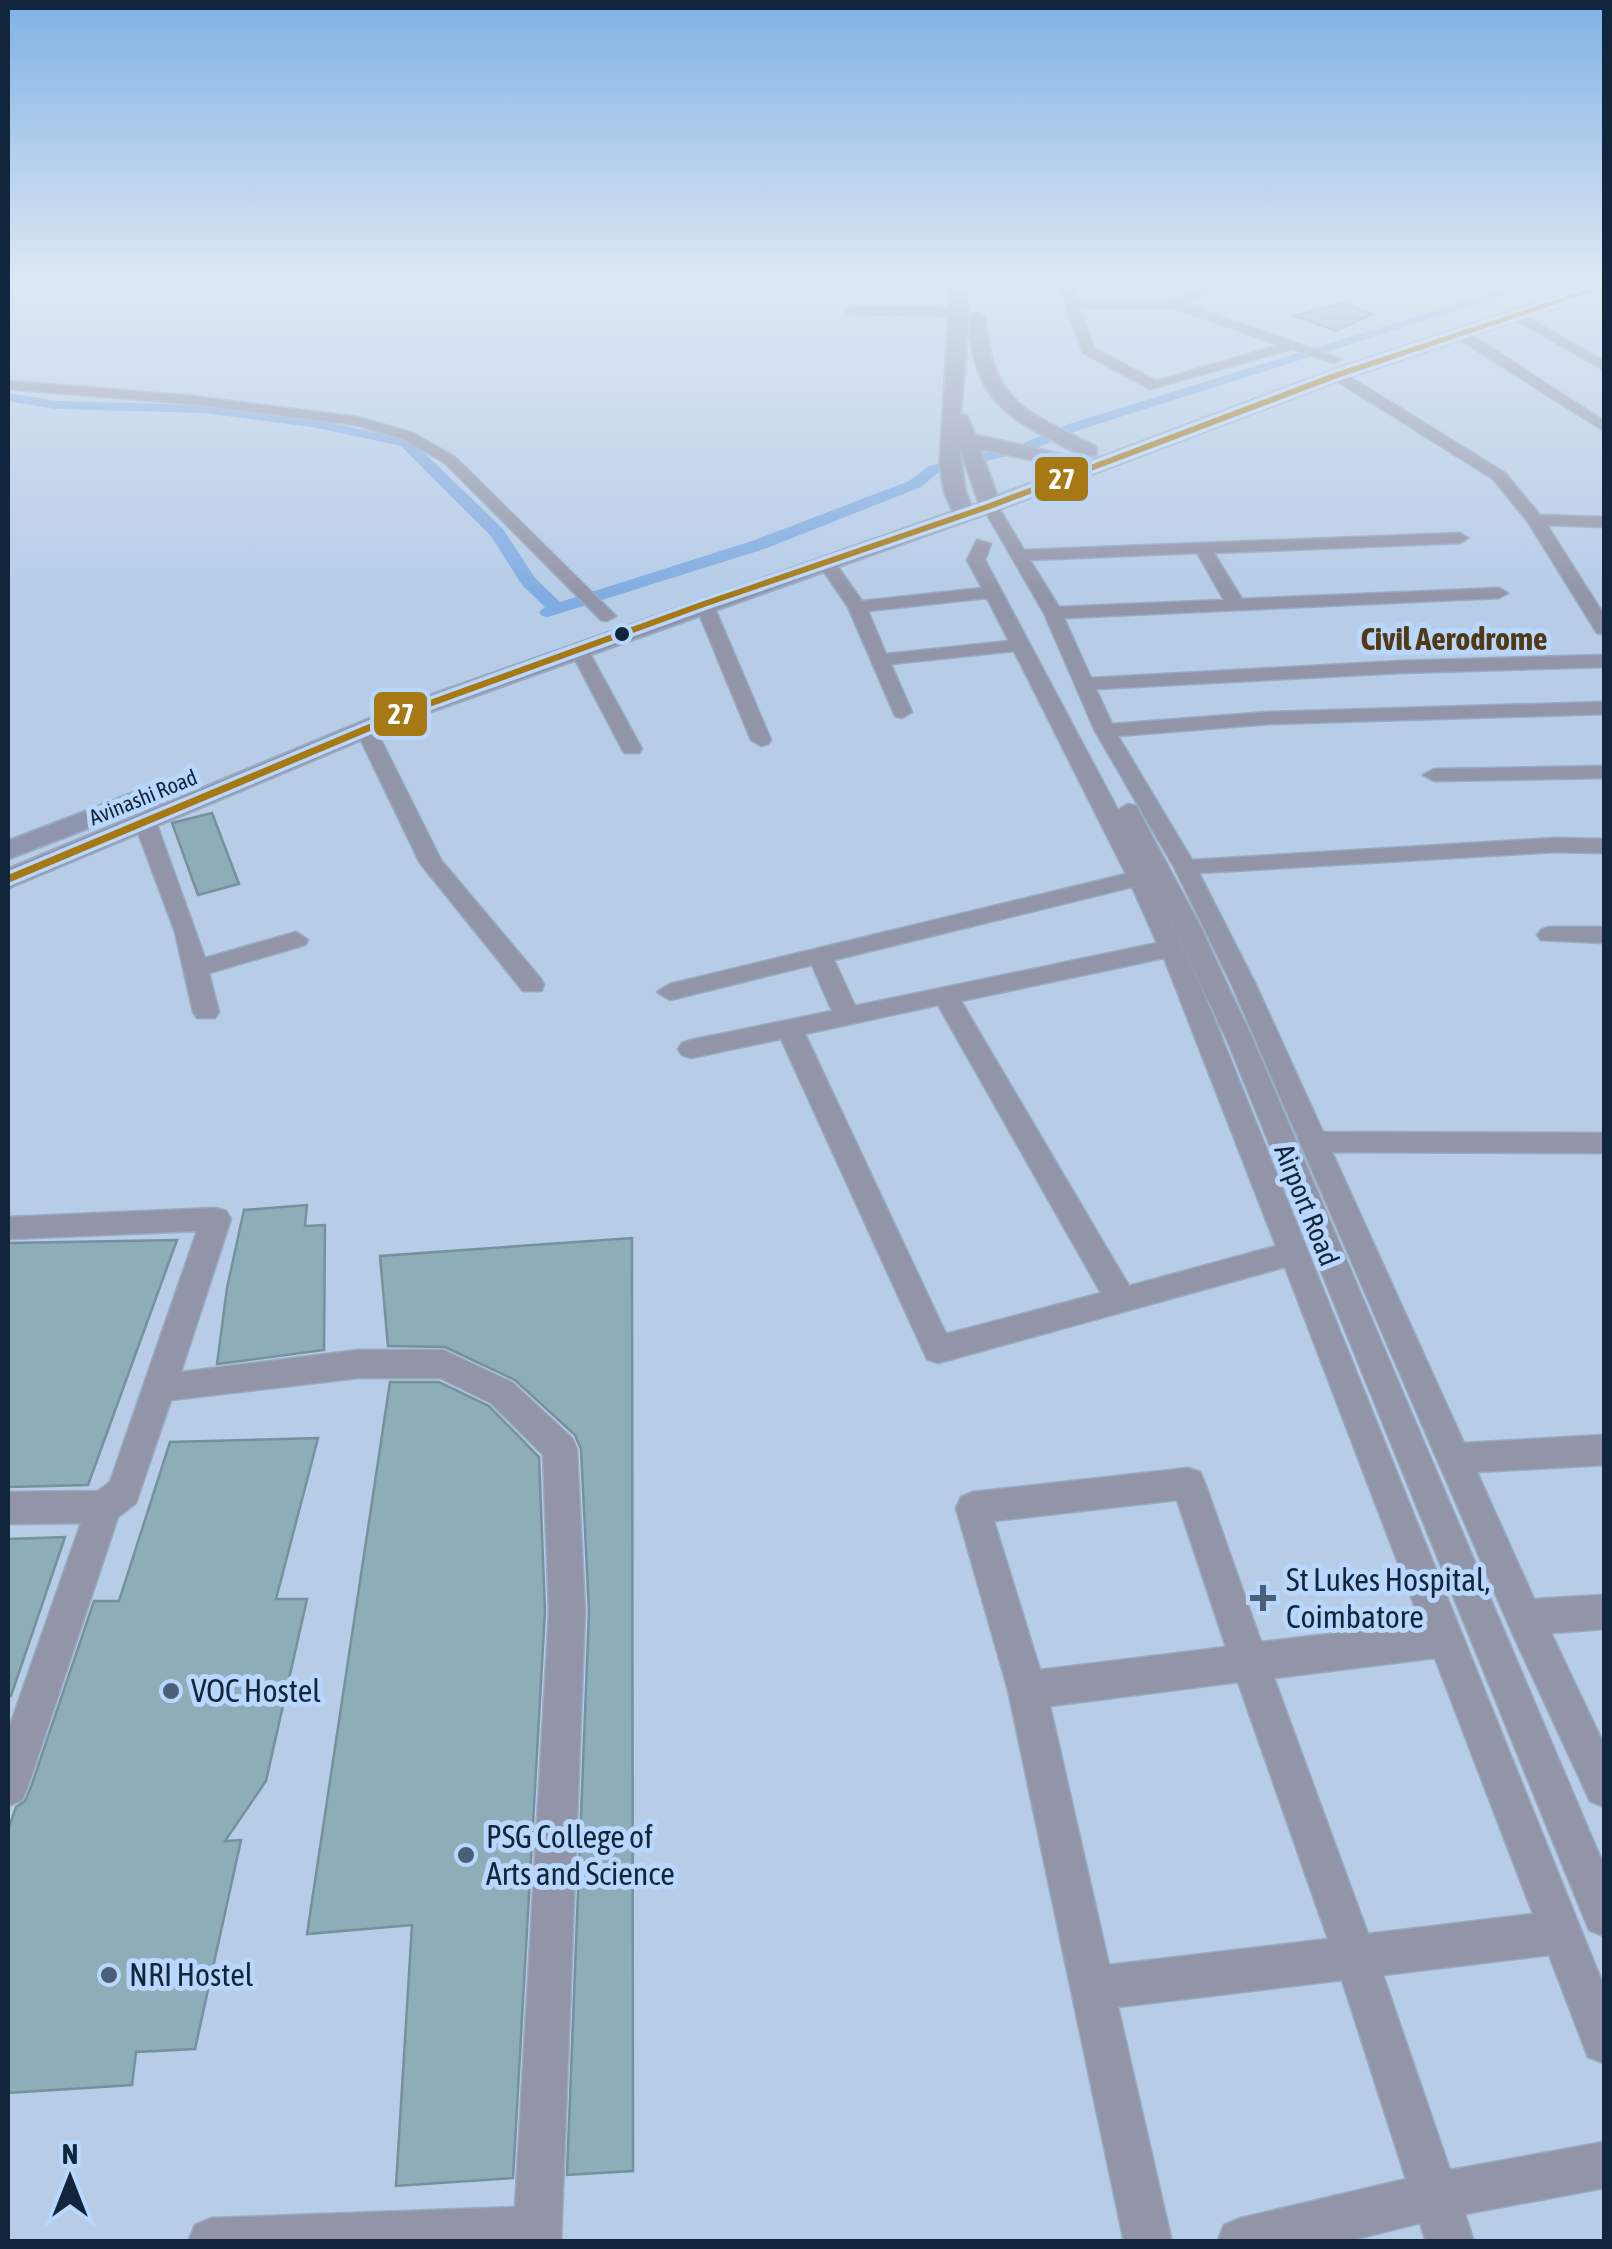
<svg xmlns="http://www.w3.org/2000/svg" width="1612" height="2249" font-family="'Asap Condensed',sans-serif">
  <rect width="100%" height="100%" fill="#b6cce7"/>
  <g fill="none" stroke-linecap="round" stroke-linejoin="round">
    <path fill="#81ace1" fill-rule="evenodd" d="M1524 283H1544L1079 430 1029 451 939 472 921 487 767 548 548 617 542 616 539 612 545 607 522 585 491 536 401 446 312 427 203 413 56 409 8 401V393L56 401 203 405 312 419 411 440 503 529 535 578 560 602 755 540 909 481 929 466 1019 445 1069 424Z"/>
  </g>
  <g fill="#8dadb8" stroke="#76919d" stroke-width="2.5">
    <path d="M1343 303 1373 314 1336 331 1295 316Z"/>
    <path d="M212 813 239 884 198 895 172 823Z"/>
    <path d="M307 1205 305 1226 325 1225 324 1350 217 1364 227 1288 244 1210Z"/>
    <path d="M632 1238 633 2171 567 2175 589 1611 581 1449 575 1435 515 1380 445 1347 388 1346 380 1256Z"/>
    <path d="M177 1240 88 1485 8 1487V1243Z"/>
    <path d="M390 1382H439L489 1406 539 1457 545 1611 513 2178 396 2186 412 1925 307 1934Z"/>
    <path d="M318 1438 276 1599H307L266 1781 225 1841 241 1840 195 2049 136 2052 132 2085 8 2093V1830L16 1807 25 1801 31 1787 94 1601H119L170 1442Z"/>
    <path d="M65 1537 11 1696H8V1539Z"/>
  </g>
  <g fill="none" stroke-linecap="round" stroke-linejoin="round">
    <g stroke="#99abc1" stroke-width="3">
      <g id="minor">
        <path d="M1058 283H1070L1076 300H1173L1213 283H1230L1186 304 1341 359 1334 363 1292 349 1150 389 1083 353ZM1079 308H1174L1279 345 1156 381 1094 348Z"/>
        <path d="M851 307 960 308 966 312 960 316 847 314 845 311Z"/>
        <path d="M1516 311 1604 361V370L1512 318 1510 315Z"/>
        <path d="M1457 332H1467L1604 421V431L1457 338Z"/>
        <path d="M1332 372H1342L1505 473 1540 515 1604 517V527L1547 525 1604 615V634L1597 633 1528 522 1493 479 1332 378Z"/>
        <path d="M8 381 191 396 357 417 413 433 455 457 616 616 607 621 601 620 445 463 403 439 356 425 191 404 8 389Z"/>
        <path d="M984 503H996L1024 550 1460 533 1468 538 1460 543 1214 553 1242 599 1499 588 1508 593 1499 598 1064 618 1091 678 1400 661 1604 655V667L1400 673 1096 689 1112 724 1269 712 1604 702V714L1269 724 1118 736 1192 860 1555 838 1604 839V853L1555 852 1199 873 1255 983 1323 1132 1604 1133V1153L1332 1152 1464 1443 1604 1435V1465L1477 1472 1534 1599 1604 1595V1629L1551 1633 1604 1745V1807L1590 1801 1511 1630 1231 983 1174 867 1095 731 1044 613 982 506ZM1197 553 1224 600 1059 607 1030 560Z"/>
        <path d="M977 540 991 544 985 560 1118 810 1128 804 1136 806 1200 926 1253 1040 1604 1866V1936L1589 1930 1227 1040 1142 860 1201 986 1604 1987V2063L1588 2057 1549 1955 1383 1975 1450 2170 1604 2142V2188L1465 2214 1474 2242H1426L1420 2223 1344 2242H1217L1224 2225 1241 2218 1406 2179 1342 1980 1118 2007 1172 2242H1124L1008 1690 956 1508 961 1497 973 1492 1188 1468 1200 1472 1205 1483 1261 1642 1421 1623 1285 1267 938 1363 927 1359 781 1039 691 1058 682 1055 678 1049 682 1043 691 1040 832 1011 812 965 670 1000 657 992 670 984 1126 874 1014 651 891 664 912 712 902 718 895 716 848 607 817 562 832 558 862 601 982 588 967 560ZM987 598 1009 641 886 654 868 611ZM1132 887 1157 943 855 1006 834 960ZM1164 958 1276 1246 1129 1286 961 1001ZM938 1005 1101 1293 946 1334 805 1034ZM1177 1500 1226 1647 1040 1670 994 1521ZM1435 1658 1533 1914 1368 1934 1274 1678ZM1238 1682 1328 1939 1109 1965 1050 1706Z"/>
        <path d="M704 599 713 604 771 740 768 744 761 746 751 740 695 604Z"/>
        <path d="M579 644 588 650 642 749 639 753H625L622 749 570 650Z"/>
        <path d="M366 724 376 730 441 860 541 979 544 985 541 991H523L420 863 356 730Z"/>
        <path d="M1604 766V778L1434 781 1423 775 1434 769Z"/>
        <path d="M145 815 156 822 205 958 296 932 308 940 305 945 209 973 219 1012 215 1018H197L193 1012 175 932 134 822Z"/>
        <path d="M1549 927H1604V943L1541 940 1537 935 1541 930Z"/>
        <path d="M216 1208 226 1211 231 1219 181 1372 358 1350H443L513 1383 572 1438 577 1449 585 1611 561 2242H188L195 2225 212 2218 515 2207 549 1611 543 1455 491 1403 440 1378H358L171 1400 136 1503 118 1517 28 1786 22 1800 8 1806V1731L81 1523 8 1524V1492L98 1491 110 1482 197 1231 8 1239V1217Z"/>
      </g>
    </g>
    <g stroke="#99abc1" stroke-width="4">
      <g id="major">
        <path d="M951 283H967V339L960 414 967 416 975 435 1068 456 1071 460 1061 466 980 449 997 496 1331 371 1597 283H1604V291L1343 379 997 510 418 716 8 888V869L400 706 953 512 944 491 940 464ZM959 445 979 503 971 506 965 491Z"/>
        <path d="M977 313 985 318C993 406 1025 410 1096 447V455C1080 458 1066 447 1052 440 992 409 974 387 969 318Z"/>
        <path d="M146 788 156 790 160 796 156 802 8 859V841Z"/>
      </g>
    </g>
    <use href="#minor" fill="#9295a8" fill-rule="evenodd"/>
    <use href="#major" fill="#9095ae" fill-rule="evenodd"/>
    <g stroke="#b9d7fc" stroke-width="7">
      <path id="bus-1" d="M1604 284V288L1340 377 993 508 707 606 413 713 8 883V875L405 709 701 602 987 504 1334 373Z"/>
    </g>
    <use href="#bus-1" fill="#a67915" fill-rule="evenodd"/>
  </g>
  <linearGradient id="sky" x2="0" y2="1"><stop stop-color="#7fb1e5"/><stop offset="0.47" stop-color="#dee8f4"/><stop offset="1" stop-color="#dee8f4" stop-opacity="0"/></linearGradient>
  <rect width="1612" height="598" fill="url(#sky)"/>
  <circle fill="#11253c" stroke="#b9d7fc" stroke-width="4" cx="622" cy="634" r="9"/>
  <g fill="#4b5f78" stroke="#b9d7fc" stroke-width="4">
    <path d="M1258 1583h10v10h10v10h-10v10h-10v-10h-10v-10h10z"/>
    <circle cx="171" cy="1691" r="10"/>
    <circle cx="466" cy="1855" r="10"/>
    <circle cx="109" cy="1975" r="10"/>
  </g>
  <g text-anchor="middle" stroke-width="10" stroke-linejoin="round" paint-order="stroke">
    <g font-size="22" fill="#11253c" stroke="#b9d7fc">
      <text transform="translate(143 797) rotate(-22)" y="8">Avinashi Road</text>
    </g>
    <g font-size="28" fill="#11253c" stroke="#b9d7fc">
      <text transform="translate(1307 1205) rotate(68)" y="10">Airport Road</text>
    </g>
    <g font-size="32" font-weight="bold" fill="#513916" stroke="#b9d7fc">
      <text x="1454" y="650">Civil Aerodrome</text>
    </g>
    <g font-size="32" fill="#11253c" stroke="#b9d7fc" text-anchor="start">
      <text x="1286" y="1591">St Lukes Hospital,<tspan x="1286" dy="37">Coimbatore</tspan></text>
      <text x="191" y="1702">VOC Hostel</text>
      <text x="486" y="1848">PSG College of<tspan x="486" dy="37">Arts and Science</tspan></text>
      <text x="129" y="1986">NRI Hostel</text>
    </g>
  </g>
  <g stroke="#b9d7fc" stroke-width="4">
    <rect x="1033" y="455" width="57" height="48" rx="10" fill="#a67915"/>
    <rect x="372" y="690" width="57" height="48" rx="10" fill="#a67915"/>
  </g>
  <g font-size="28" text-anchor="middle" font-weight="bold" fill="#fff">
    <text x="1062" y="489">27</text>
    <text x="401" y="724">27</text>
  </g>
  <rect width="1612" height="2249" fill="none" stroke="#11253c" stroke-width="20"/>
  <g transform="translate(70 2179)" stroke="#b9d7fc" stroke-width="8" paint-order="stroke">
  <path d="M0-8L18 38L0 25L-18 38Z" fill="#11253c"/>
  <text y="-15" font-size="28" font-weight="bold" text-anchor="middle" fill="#11253c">N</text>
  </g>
</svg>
